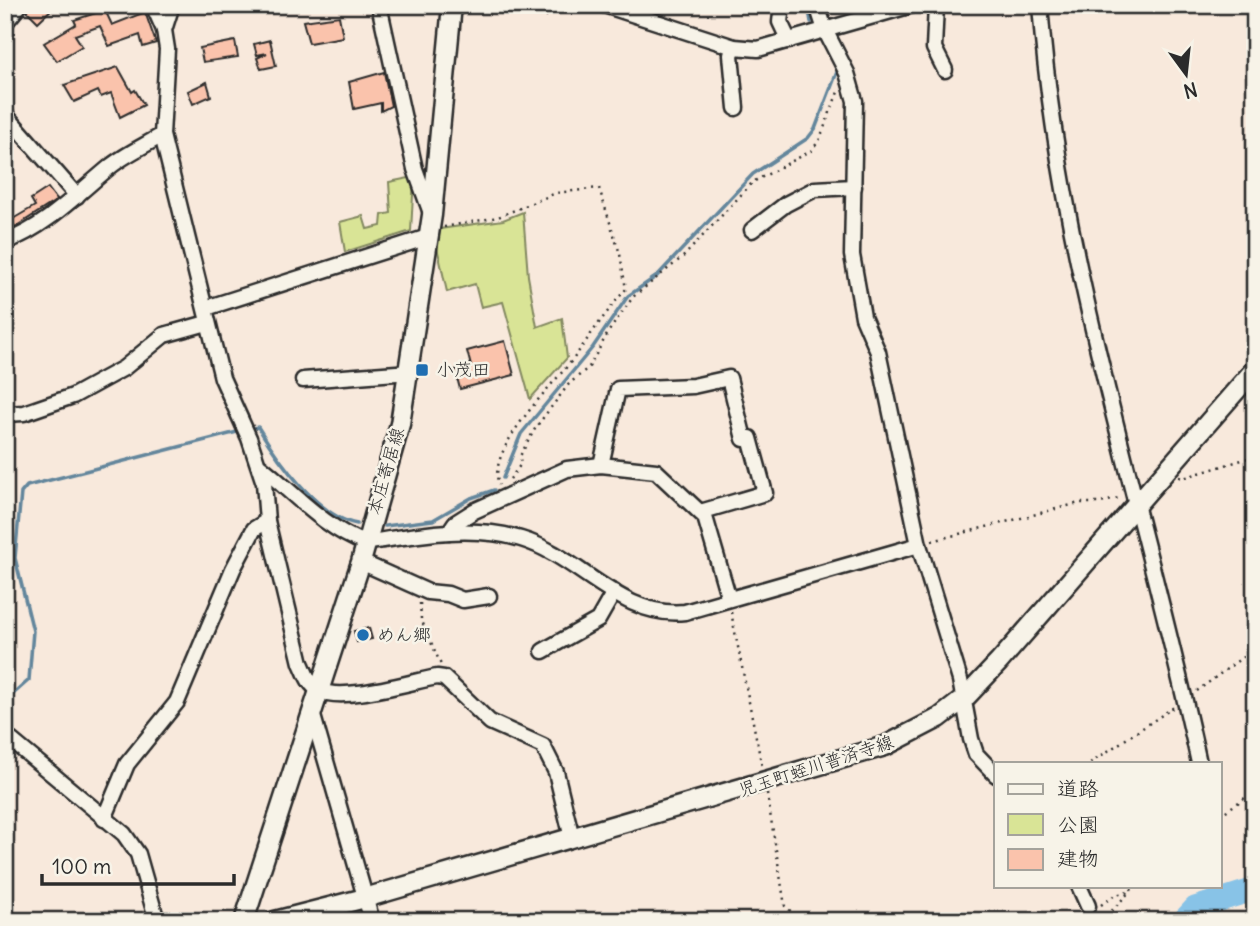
<svg xmlns="http://www.w3.org/2000/svg" width="1260" height="926" font-family="Delius,'Klee One',sans-serif">
  <rect width="100%" height="100%" fill="#f8e9dc"/>
  <filter id="ink" filterUnits="userSpaceOnUse"><feTurbulence type="fractalNoise" baseFrequency=".0143" numOctaves="2"/><feDisplacementMap in="SourceGraphic" scale="14" xChannelSelector="R" yChannelSelector="G"/><feConvolveMatrix kernelMatrix="1 2 1 2 8 2 1 2 1" color-interpolation-filters="sRGB"/></filter>
  <g filter="url(#ink)">
    <g fill="#d9e496" stroke="#828860" stroke-width="2">
      <path d="M414 177 411 231 345 252 340 222 363 216 367 229 381 226 382 215 391 213 389 182Z"/>
      <path d="M523 212 528 276 537 327 562 318 567 358 530 399 503 302 481 307 475 284 447 292 437 247 440 229 503 220Z"/>
    </g>
    <g fill="none" stroke-linecap="round" stroke-linejoin="round">
      <g stroke="#63869c" stroke-width="3.5">
        <path d="M808 5 811 22"/>
        <path d="M249 429 258 427C278 460 318 517 357 524"/>
        <path d="M503 478 521 434 593 347 628 296 657 276 753 174 808 138 815 129 837 72 835 62"/>
        <path d="M385 526 433 520 471 498 494 490"/>
        <path d="M5 697 11 696 29 680 33 631 15 558 21 493 27 486 241 431"/>
      </g>
      <path stroke="#88c3e7" stroke-width="23" d="M1183 921 1195 908 1255 889"/>
    </g>
    <g fill="#fac3ac" stroke="#2b2b2b" stroke-width="2">
      <path d="M29 5H56L38 22 27 11Z"/>
      <path d="M518 5H550L546 16 518 8Z"/>
      <path d="M105 10 112 25 145 12 156 43 143 47 140 35 109 46 100 26 75 35 82 46 57 61 44 43 76 24 74 20Z"/>
      <path d="M339 16 343 37 309 43 303 21Z"/>
      <path d="M270 40 276 66 261 69 257 58 267 53 257 55 254 44Z"/>
      <path d="M235 41 238 57 203 62 200 48Z"/>
      <path d="M118 67 132 92 135 90 144 105 120 117 111 93 101 97 98 91 74 102 64 85Z"/>
      <path d="M384 72 391 106 381 111V103L354 109 349 82Z"/>
      <path d="M207 82 211 96 193 104 188 91Z"/>
      <path d="M48 188 57 200 15 227 11 220 35 206 31 199Z"/>
      <path d="M505 341 514 375 460 389 455 370 471 366 467 351Z"/>
      <path d="M369 628 372 639 357 642 354 631Z"/>
    </g>
    <g fill="none" stroke-linecap="round" stroke-linejoin="round">
      <g stroke="#2b2b2b" stroke-width="19">
        <g id="minor">
          <path d="M153 5 164 30"/>
          <path d="M172 5 164 30 167 49 162 135 222 378 249 438 264 483 267 521 301 663C306 673 308 684 319 690 342 703 409 682 437 677L444 678 490 722 543 746 556 772 572 838"/>
          <path d="M379 5 415 169 431 213"/>
          <path d="M604 5 734 47 758 49 912 5"/>
          <path d="M782 5 780 22 789 41"/>
          <path d="M817 5 825 30 847 73 855 101 852 255 863 317 878 352 919 545 960 680 971 739 976 754 996 775"/>
          <path d="M936 5 934 48 945 70"/>
          <path d="M1040 5C1059 263 1145 511 1199 763"/>
          <path d="M5 23 20 5"/>
          <path d="M734 47 731 55 736 108"/>
          <path d="M5 114 77 196"/>
          <path d="M752 230 786 204 815 189 854 187"/>
          <path d="M5 242C46 227 78 193 111 166 126 154 146 145 162 135"/>
          <path d="M206 308 428 237"/>
          <path d="M303 380 410 372"/>
          <path d="M5 414 24 413 73 396 124 368 164 335 207 323"/>
          <path d="M601 465 618 389 693 386 729 378 744 439 750 438 765 493 700 512"/>
          <path d="M260 466C294 493 324 528 365 543 415 535 471 524 521 539 579 556 621 619 685 612L919 545"/>
          <path d="M449 532 455 523 474 511 567 469 601 465 656 471 705 517 729 599"/>
          <path d="M361 562 428 592 448 594 463 600 489 596"/>
          <path d="M543 651 598 620 614 592"/>
          <path d="M313 716 372 921"/>
          <path d="M5 735 124 834 138 854 157 921"/>
          <path d="M104 819 127 764 177 702 233 569 254 529 267 521"/>
          <path d="M1079 886 1088 906"/>
        </g>
      </g>
      <g stroke="#2b2b2b" stroke-width="23">
        <g id="major">
          <path d="M244 921 361 562 400 424 432 215 452 5"/>
          <path d="M275 921 365 898 885 746 939 718 965 698 999 662 1255 369"/>
        </g>
      </g>
      <g stroke="#2b2b2b" stroke-width="2.5" stroke-dasharray="2 5" stroke-linecap="butt">
        <path d="M444 227 498 217 556 193 599 188 620 254 626 289C607 311 591 334 574 358 554 384 485 449 499 485"/>
        <path d="M1179 477 1183 478 1255 456"/>
        <path d="M510 479 521 464 520 456 536 427 569 384 589 367 609 331 633 297 684 256 753 182 811 151 819 141 838 92"/>
        <path d="M932 541 1079 503H1101L1122 497"/>
        <path d="M420 603 421 619 441 665"/>
        <path d="M731 612 762 767"/>
        <path d="M1197 691 1255 648"/>
        <path d="M1090 763 1174 707"/>
        <path d="M767 794 785 906 796 916 797 921"/>
        <path d="M1220 815 1255 791"/>
        <path d="M1101 905 1115 895 1129 892"/>
        <path d="M1102 921 1135 886"/>
      </g>
      <use href="#minor" stroke="#f7f3e8" stroke-width="14"/>
      <use href="#major" stroke="#f7f3e8" stroke-width="18"/>
    </g>
  </g>
  <g fill="#1f6fb2" stroke="#f7f3e8" stroke-width="2.5">
    <rect x="415" y="363" width="14" height="14" rx="3.5"/>
    <circle cx="363" cy="635" r="7"/>
  </g>
  <g text-anchor="middle" stroke-width="5" stroke-linejoin="round" paint-order="stroke">
    <g font-size="18" fill="#2b2b2b" stroke="#f7f3e8" text-anchor="start">
      <text x="436" y="376">小茂田</text>
      <text x="377" y="641">めん郷</text>
    </g>
    <g font-size="18" fill="#2b2b2b" stroke="#f7f3e8">
      <text transform="translate(386 471) rotate(-74)" y="6">本庄寄居線</text>
      <text transform="translate(816 766) rotate(-18)" y="6">児玉町蛭川普済寺線</text>
    </g>
  </g>
  <rect width="1260" height="926" fill="none" stroke="#f7f3e8" stroke-width="28"/>
  <rect x="14" y="14" width="1232" height="898" fill="none" stroke="#2b2b2b" stroke-width="2.5" filter="url(#ink)"/>
  <rect x="994" y="762" width="228" height="126" fill="#f7f3e8" stroke="#a5a39c" stroke-width="2"/>
  <rect x="1008" y="784" width="35" height="10" fill="#f7f3e8" stroke="#a5a39c" stroke-width="2"/>
  <text x="1057" y="796" font-size="21" fill="#2b2b2b">道路</text>
  <rect x="1008" y="814" width="35" height="21" fill="#d9e496" stroke="#a5a39c" stroke-width="2"/>
  <text x="1057" y="832" font-size="21" fill="#2b2b2b">公園</text>
  <rect x="1008" y="849" width="35" height="21" fill="#fac3ac" stroke="#a5a39c" stroke-width="2"/>
  <text x="1057" y="866" font-size="21" fill="#2b2b2b">建物</text>
  <g transform="translate(1186 74) rotate(165)" stroke="#f7f3e8" stroke-width="5" paint-order="stroke">
  <path d="M0-5L12 26L0 18L-12 26Z" fill="#2b2b2b"/>
  <text y="-10" font-size="19" font-weight="bold" text-anchor="middle" fill="#2b2b2b">N</text>
  </g>
  <path d="M42 874v10h192v-10" fill="none" stroke="#2b2b2b" stroke-width="3.5"/>
  <text x="52" y="874" font-size="21" fill="#2b2b2b" stroke="#f7f3e8" stroke-width="5" paint-order="stroke">100 m</text>
</svg>
